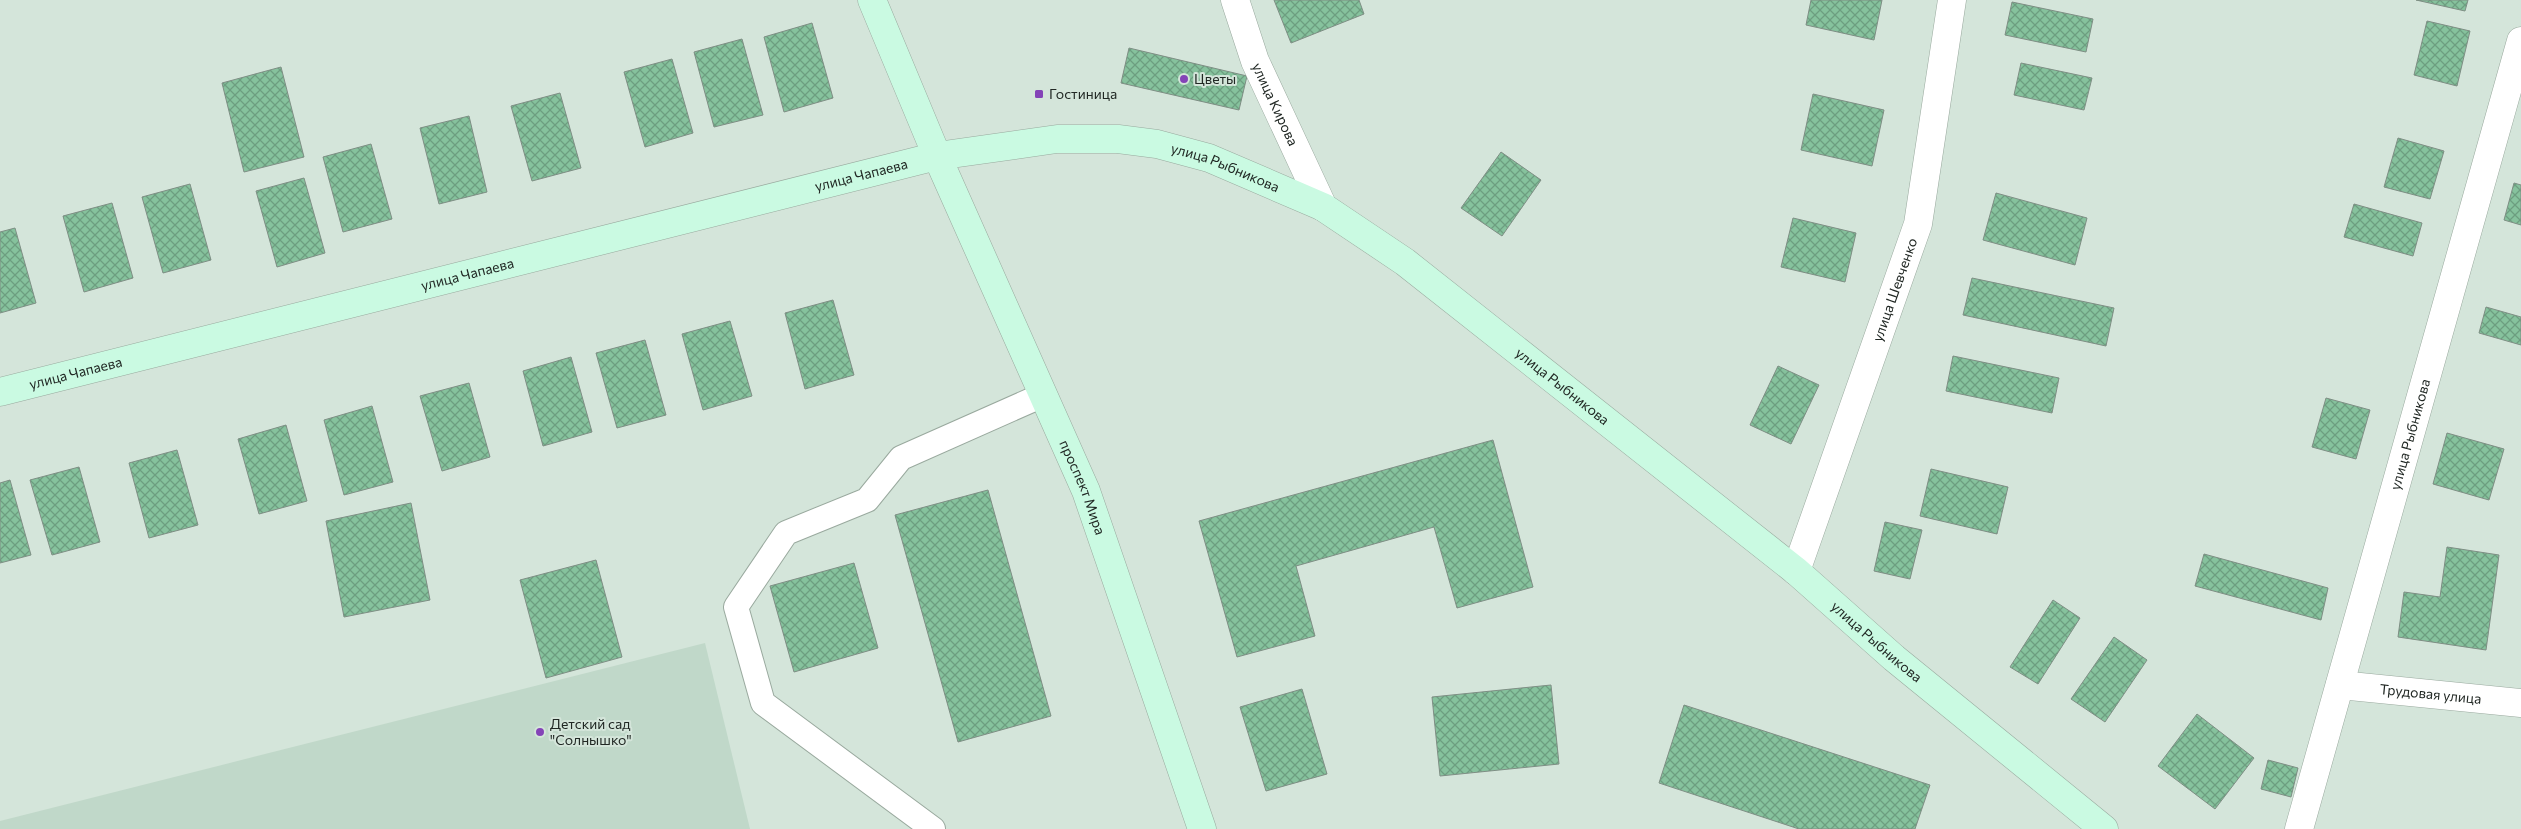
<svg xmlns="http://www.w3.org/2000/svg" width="2521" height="829" font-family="Commissioner,sans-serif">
  <defs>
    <pattern id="building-cross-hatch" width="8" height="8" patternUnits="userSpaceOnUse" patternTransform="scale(1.25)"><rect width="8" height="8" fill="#86c29d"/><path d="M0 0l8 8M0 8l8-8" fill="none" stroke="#6d9e80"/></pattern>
  </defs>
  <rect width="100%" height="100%" fill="#d4e5da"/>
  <path fill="#c0d8c9" d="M705 643 750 829H0V821Z"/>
  <g fill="url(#building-cross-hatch)" stroke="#7e8e84">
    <path d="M1274 0H1359L1364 14 1291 43Z"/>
    <path d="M1811 0H1882L1874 40 1806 25Z"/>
    <path d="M2416 0H2468L2465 11Z"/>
    <path d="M2012 2 2093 19 2086 52 2005 35Z"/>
    <path d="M2427 21 2470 31 2457 86 2414 75Z"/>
    <path d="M812 23 833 98 784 112 764 37Z"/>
    <path d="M742 39 763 115 714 127 694 52Z"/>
    <path d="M1129 48 1247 76 1239 110 1121 83Z"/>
    <path d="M672 59 693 133 645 147 624 72Z"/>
    <path d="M2021 63 2092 78 2084 110 2014 95Z"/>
    <path d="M281 67 304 157 244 172 222 83Z"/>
    <path d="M560 93 581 168 532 181 511 106Z"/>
    <path d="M1813 94 1884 110 1872 166 1801 150Z"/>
    <path d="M469 116 487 192 439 204 420 128Z"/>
    <path d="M2398 138 2444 151 2430 199 2384 187Z"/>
    <path d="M371 144 392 219 343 232 323 157Z"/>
    <path d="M1501 152 1541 180 1502 236 1461 208Z"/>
    <path d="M304 178 325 253 277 267 256 191Z"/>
    <path d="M2514 183 2521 185V225L2504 220Z"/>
    <path d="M190 184 211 260 163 273 142 197Z"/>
    <path d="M1996 193 2087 218 2075 265 1983 240Z"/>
    <path d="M112 203 133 278 84 292 63 216Z"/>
    <path d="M2354 204 2422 223 2413 256 2344 237Z"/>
    <path d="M1793 218 1856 233 1845 282 1781 267Z"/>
    <path d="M15 228 36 303 0 313V232Z"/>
    <path d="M1972 278 2114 308 2106 346 1963 315Z"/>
    <path d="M833 300 854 375 805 389 785 313Z"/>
    <path d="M2486 307 2521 317V345L2479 333Z"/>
    <path d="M730 321 752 396 703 410 682 334Z"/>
    <path d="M645 340 666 415 617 428 596 353Z"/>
    <path d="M1953 356 2059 378 2052 413 1946 391Z"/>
    <path d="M571 357 592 432 543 446 523 371Z"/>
    <path d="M1778 366 1819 385 1791 444 1750 425Z"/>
    <path d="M469 383 490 457 442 471 420 396Z"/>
    <path d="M2326 398 2370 410 2356 459 2312 447Z"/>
    <path d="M372 406 393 482 344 495 324 420Z"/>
    <path d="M286 425 307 501 259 514 238 439Z"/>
    <path d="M2447 433 2504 449 2489 500 2433 484Z"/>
    <path d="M1493 440 1533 587 1457 608 1434 527 1296 566 1315 636 1237 657 1199 521Z"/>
    <path d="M177 450 198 525 149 538 129 463Z"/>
    <path d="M79 467 100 542 52 555 30 480Z"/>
    <path d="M1931 469 2008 487 1997 534 1920 516Z"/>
    <path d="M10 480 31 555 0 563V483Z"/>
    <path d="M988 490 1051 716 958 742 895 515Z"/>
    <path d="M411 503 430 600 344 617 326 521Z"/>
    <path d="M1885 522 1922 530 1910 579 1874 571Z"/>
    <path d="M2447 547 2499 555 2486 650 2398 637 2404 592 2440 597Z"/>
    <path d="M2204 554 2328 588 2321 620 2195 586Z"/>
    <path d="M596 560 622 657 546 678 520 580Z"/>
    <path d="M854 563 878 648 794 672 770 586Z"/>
    <path d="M2053 600 2080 618 2038 684 2010 667Z"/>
    <path d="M2114 637 2147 660 2105 722 2071 699Z"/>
    <path d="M1551 685 1559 764 1440 776 1432 697Z"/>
    <path d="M1302 689 1327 774 1266 791 1240 707Z"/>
    <path d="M1684 705 1930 785 1915 829H1799L1659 783Z"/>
    <path d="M2197 714 2254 758 2215 809 2158 766Z"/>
    <path d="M2268 760 2298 768 2291 797 2261 789Z"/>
  </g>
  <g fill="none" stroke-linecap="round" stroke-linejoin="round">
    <g stroke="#99a99e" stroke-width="26">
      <path id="lane" d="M933 829 763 703 736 607 786 533 867 500 901 458 1043 395"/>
    </g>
    <g stroke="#99a99e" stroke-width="29">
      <g id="street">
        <path id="s1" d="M1235 0 1255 61 1323 207"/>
        <path id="s2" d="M1796 571 1918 224 1952 0"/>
        <path id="s3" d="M2340 685 2521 703"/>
        <path id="s4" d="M2299 829 2521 41"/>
      </g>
    </g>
    <g stroke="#99a99e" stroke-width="29">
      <g id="secondary">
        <path id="s5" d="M872 0 937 156 1086 491 1202 829"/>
        <path id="s6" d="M0 392 937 156 1057 139H1118L1157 144 1209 158 1323 207 1405 262 1796 571 1894 658 2104 829"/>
      </g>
    </g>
    <use href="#lane" stroke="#fff" stroke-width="24"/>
    <use href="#street" stroke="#fff" stroke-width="28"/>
    <use href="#secondary" stroke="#cafae2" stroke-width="28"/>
  </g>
  <g fill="#8443b7" stroke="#d4e5da" stroke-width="2">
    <circle cx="1184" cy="79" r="5"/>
    <rect x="1034" y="89" width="10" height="10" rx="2.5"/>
    <circle cx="540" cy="732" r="5"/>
  </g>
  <g text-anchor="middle" stroke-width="4" stroke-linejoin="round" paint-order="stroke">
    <g font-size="14" fill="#212824" stroke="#d4e5da" text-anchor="start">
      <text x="1194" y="84">Цветы</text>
      <text x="1049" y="99">Гостиница</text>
      <text x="550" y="729">Детский сад<tspan x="550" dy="16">"Солнышко"</tspan></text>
    </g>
    <g font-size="14" fill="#212824" stroke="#d4e5da">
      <text dy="5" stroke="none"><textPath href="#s1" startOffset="112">улица Кирова</textPath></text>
      <text dy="5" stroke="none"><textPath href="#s6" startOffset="1260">улица Рыбникова</textPath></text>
      <text dy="5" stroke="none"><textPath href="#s6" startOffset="888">улица Чапаева</textPath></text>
      <text dy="5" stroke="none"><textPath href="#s6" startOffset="482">улица Чапаева</textPath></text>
      <text dy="5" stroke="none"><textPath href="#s2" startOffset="298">улица Шевченко</textPath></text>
      <text dy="5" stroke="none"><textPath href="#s6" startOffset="78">улица Чапаева</textPath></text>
      <text dy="5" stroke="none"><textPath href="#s6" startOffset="1665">улица Рыбникова</textPath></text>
      <text dy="5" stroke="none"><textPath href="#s4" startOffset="410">улица Рыбникова</textPath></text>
      <text dy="5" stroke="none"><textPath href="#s5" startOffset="531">проспект Мира</textPath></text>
      <text dy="5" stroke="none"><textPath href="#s6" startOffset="2070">улица Рыбникова</textPath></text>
      <text dy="5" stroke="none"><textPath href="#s3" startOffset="91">Трудовая улица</textPath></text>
    </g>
  </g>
</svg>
